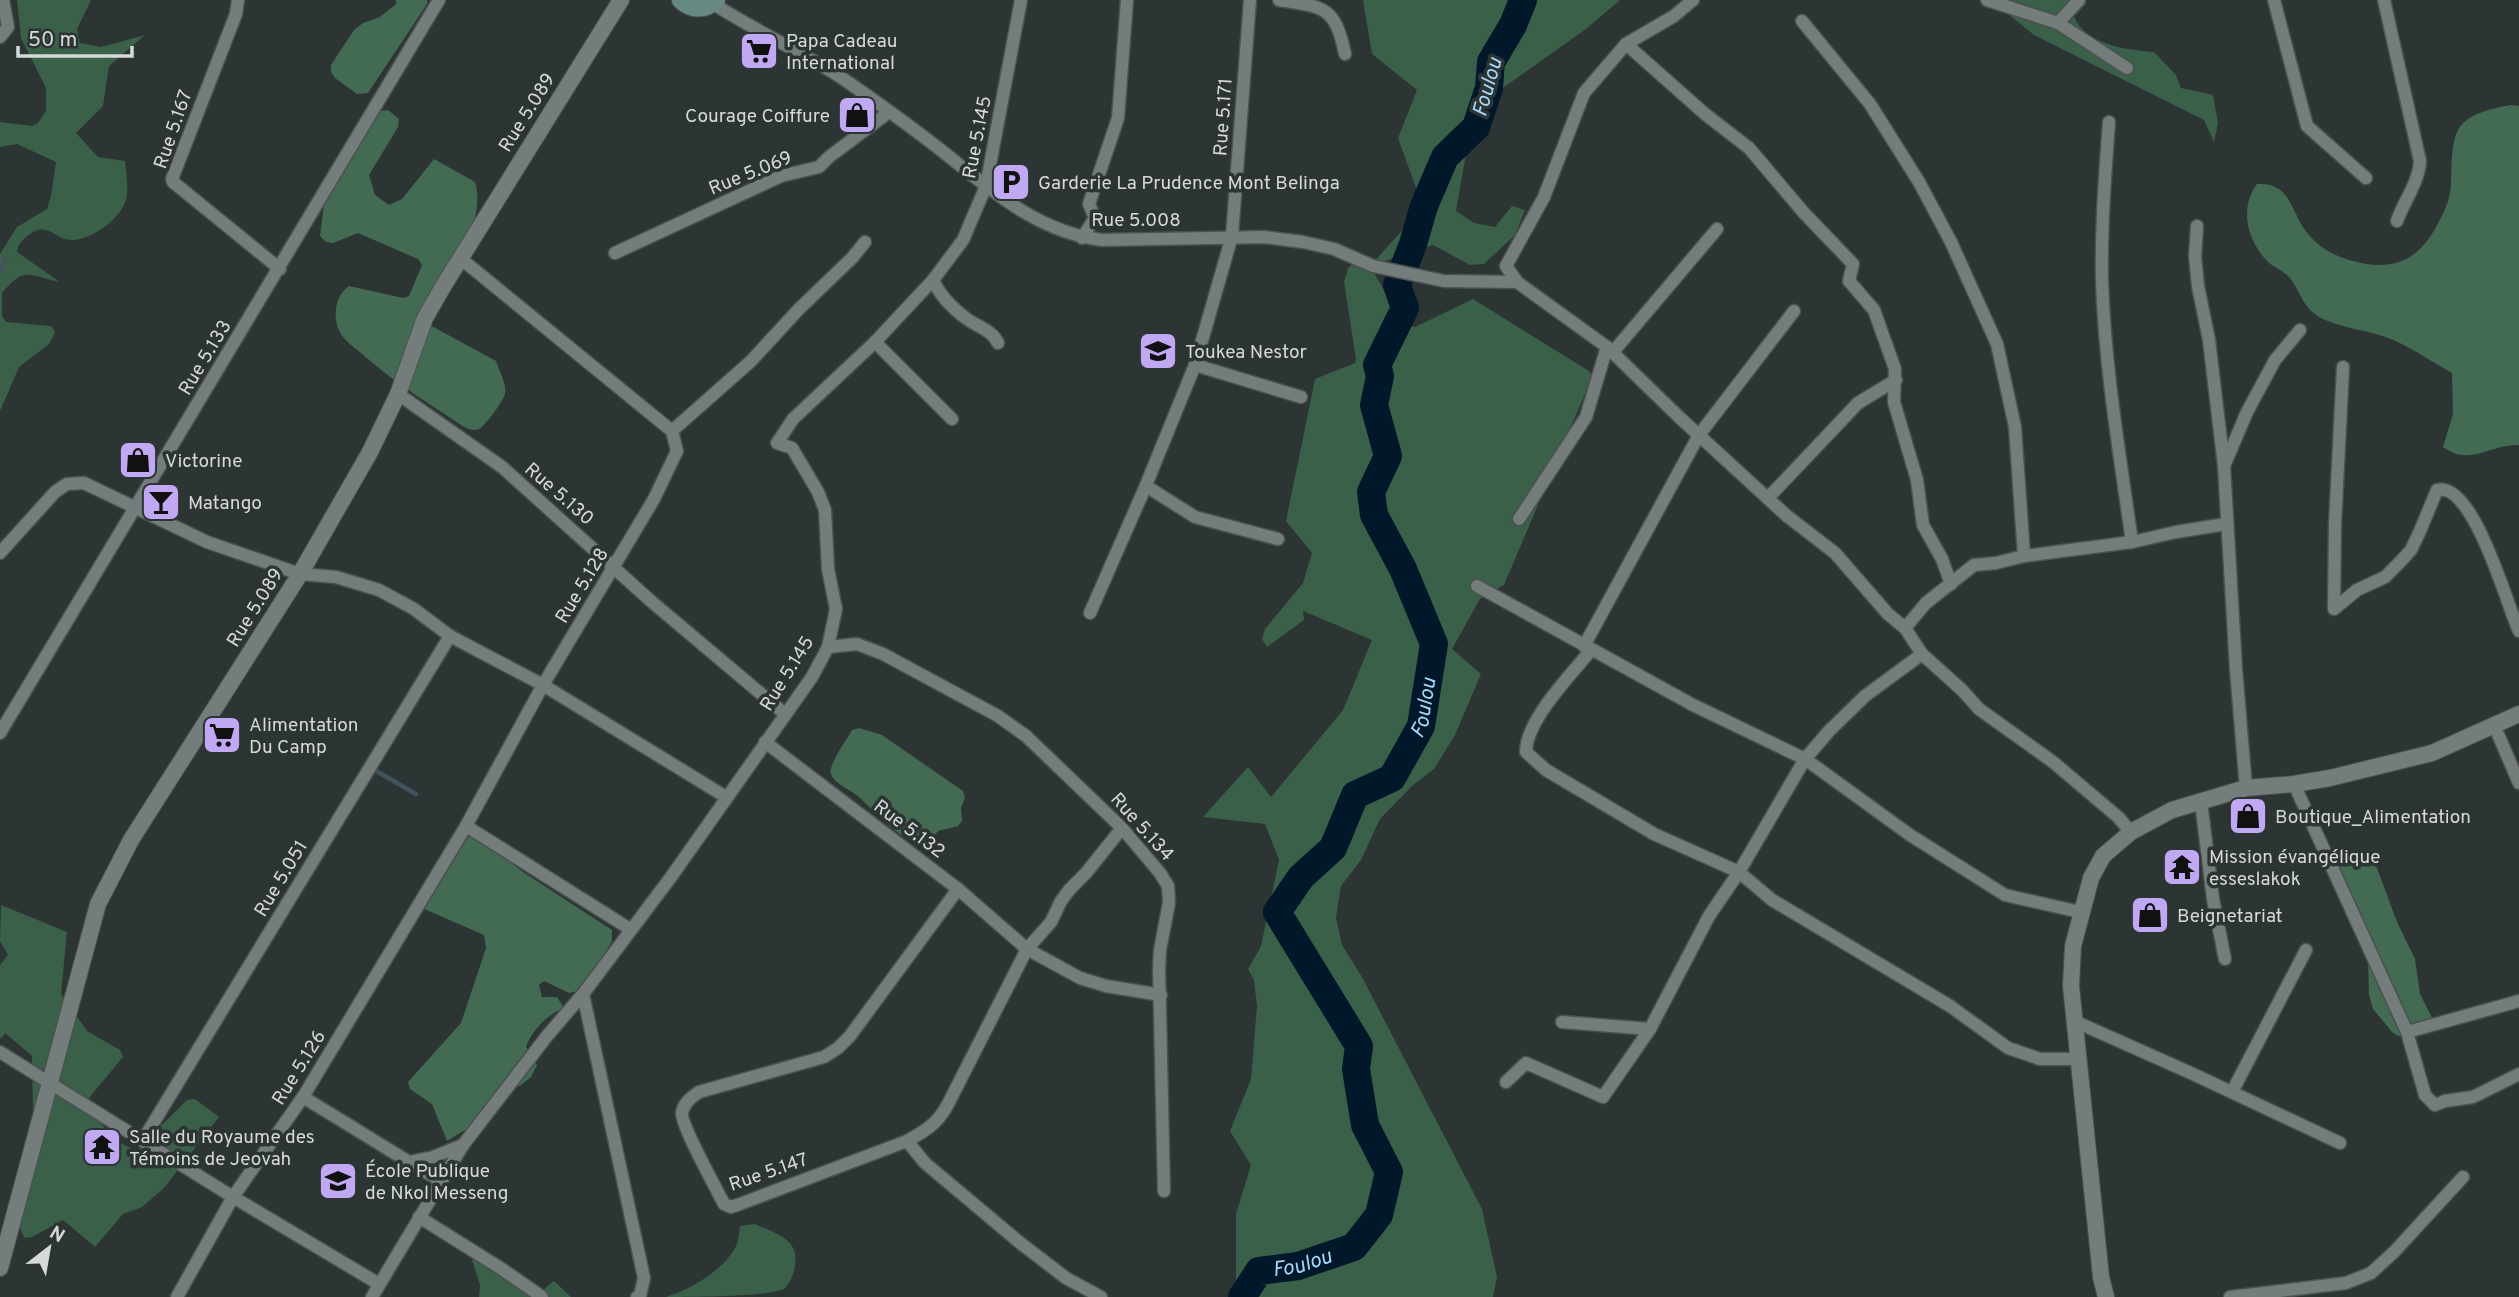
<svg xmlns="http://www.w3.org/2000/svg" width="2519" height="1297" font-family="Overpass,sans-serif">
  <rect width="100%" height="100%" fill="#2d3434"/>
  <g fill="#3a6049">
    <path d="M17 0H91L77 29 80 43 101 47 145 35 109 66 103 106 76 133 98 157 125 161C126 173 129 189 126 200 120 219 95 237 75 240 53 242 49 217 25 238 20 243 18 245 17 252L60 282C27 275 25 266 2 293V316L6 322 51 326 55 332 49 344 19 367 0 411V254L17 227 47 209 51 196 56 162 17 144 0 147V122L32 126 38 123 46 111V88L21 38Z"/>
    <path d="M1363 0H1620L1586 29 1490 97 1470 131 1456 211 1474 223 1495 227 1512 206 1525 210 1515 235 1484 264 1470 265 1433 245 1370 266 1404 325 1415 327 1473 299 1589 371 1592 377 1504 585 1480 599 1452 649 1481 674 1455 735 1434 769 1413 785 1380 819 1361 860 1341 886 1336 918 1342 945 1362 977 1482 1209 1497 1277 1493 1297H1236V1214L1251 1165 1230 1131 1251 1079 1257 1006 1254 980 1248 969 1261 946 1279 860 1265 824 1203 817 1248 767 1271 797 1343 710 1372 640 1303 611 1304 620 1267 647 1262 639 1265 629 1303 583 1312 553 1286 521 1315 379 1355 363 1356 359 1344 282 1348 268 1353 264 1370 266 1408 224 1419 196 1398 138 1417 90 1372 54Z"/>
    <path d="M1991 0H2081L2086 4 2074 17C2086 44 2125 50 2154 52L2176 75 2181 88 2213 95 2218 123 2214 142 2204 120 2034 35Z"/>
    <path d="M1 905 67 932 61 994 87 1031 120 1050 123 1057 89 1098C97 1122 112 1143 137 1150L187 1100 195 1099 219 1117 164 1188 142 1207 123 1214 95 1247 63 1220 32 1237 25 1238C10 1218 28 1186 31 1165 35 1130 32 1092 32 1056L5 1033 2 1038 0 1037V965L8 955 0 941Z"/>
    <path d="M755 1224C774 1233 800 1239 795 1265 794 1273 790 1284 784 1289 766 1297 692 1297 666 1297 691 1289 722 1271 735 1248 739 1242 739 1233 740 1226Z"/>
    <path d="M472 1260H493L543 1290 554 1281 571 1297H479L480 1285Z"/>
  </g>
  <g fill="#436b53">
    <path d="M396 0H427V4L368 93 357 94 335 78 331 72V65L354 30 363 23 380 17 396 4Z"/>
    <path d="M2511 105 2519 106V445C2490 444 2470 467 2443 447L2453 414 2452 373C2432 362 2412 348 2391 339 2369 330 2344 329 2323 319 2302 308 2302 294 2290 278 2284 271 2275 268 2268 262 2247 241 2239 208 2257 184 2293 182 2290 214 2309 235 2320 248 2333 255 2349 260 2387 271 2414 265 2435 229 2443 214 2450 202 2451 185 2453 129 2451 116 2511 105Z"/>
    <path d="M388 110 399 119 398 127 369 175 375 195 389 205 402 199 434 159 475 182C488 223 444 287 426 323L496 361C499 371 507 384 505 394 504 400 485 426 479 429 471 432 464 427 458 423 425 401 391 380 361 353 354 347 346 342 341 334 332 320 334 296 349 286L403 298 409 296 422 265 418 259 358 233 333 243 326 242 320 236 326 189 381 111Z"/>
    <path d="M859 728 882 735 963 791 965 798 961 808 962 821 958 826 938 831 927 845C901 842 878 815 860 798 852 790 835 785 831 774 828 765 847 739 852 730Z"/>
    <path d="M471 835 486 842 520 870 612 930V941L582 990 569 993 544 981 539 985 542 997H557L564 1008C548 1014 532 1030 526 1047L537 1065 531 1077 520 1086 506 1084 470 1127 447 1141 432 1104 410 1089 408 1082 461 1023 486 948 484 935 422 908 457 846Z"/>
    <path d="M2358 850 2370 856 2377 868 2397 922 2415 959 2420 994 2432 1018 2429 1024 2405 1039 2393 1033 2373 1009 2369 995 2368 959 2331 871 2338 859Z"/>
  </g>
  <g fill="none" stroke-linecap="round" stroke-linejoin="round">
    <g stroke="#40525e" stroke-width="4.5">
      <path d="M0 271 6 259"/>
      <path d="M373 769 416 794"/>
    </g>
    <path stroke="#001829" stroke-width="28" id="s1" d="M1242 1297 1259 1271 1298 1266 1354 1247 1379 1215 1389 1172 1365 1125 1356 1069 1359 1046 1277 912 1301 877 1333 848 1355 795 1392 778 1421 726 1434 644 1403 569 1374 515 1371 492 1388 456 1374 405 1380 376 1377 365 1405 308 1397 285 1413 244 1424 206 1445 157 1476 127 1489 88 1491 62 1513 25 1523 0"/>
    <g stroke="#4b5050" stroke-width="15">
      <g id="minor">
        <path d="M238 0 236 14 172 179 173 182 280 269"/>
        <path d="M1279 0C1324 7 1335 6 1345 54"/>
        <path d="M1987 0 2058 23 2079 0"/>
        <path d="M2274 0 2307 126 2366 178"/>
        <path d="M2384 0 2420 161C2419 182 2404 201 2397 221"/>
        <path d="M712 3C754 30 800 51 842 78 874 100 906 123 937 147 988 187 1035 232 1102 240L1264 237 1303 242 1334 249 1373 266 1444 281 1517 282 1607 347 1679 417 1787 516 1835 553 1888 614 1905 628 1922 654 1962 690 1979 709 2053 762 2118 817 2131 832"/>
        <path d="M1802 21 1870 104 1919 182 1951 242 1997 344 2015 427 2024 556"/>
        <path d="M2058 23 2127 68"/>
        <path d="M0 37 8 27 3 0"/>
        <path d="M1626 44 1705 114 1749 148 1804 213 1853 264 1849 281 1874 310 1895 369 1894 402 1917 480 1923 525 1942 559 1951 584"/>
        <path d="M2109 122C2105 175 2101 228 2102 282 2105 369 2120 456 2132 542"/>
        <path d="M2197 226 2195 256 2198 286 2209 340 2224 466 2236 669 2246 788"/>
        <path d="M1082 238 1095 218 1089 204 1118 118 1127 0"/>
        <path d="M615 253 781 176 819 167 829 157 889 112"/>
        <path d="M460 258 672 431 677 451 654 499 543 685 466 826 630 929"/>
        <path d="M933 280C940 296 952 308 967 319 978 327 992 330 998 343"/>
        <path d="M1517 282 1506 266 1544 197 1584 93 1626 44 1674 16 1693 0"/>
        <path d="M875 342 952 419"/>
        <path d="M1613 352 1717 229"/>
        <path d="M1195 365 1301 397"/>
        <path d="M2343 367 2335 524 2334 609 2357 590 2385 577 2400 562 2411 550 2420 531 2437 490C2473 480 2507 605 2519 631"/>
        <path d="M398 394 502 467 652 602 785 714"/>
        <path d="M672 431 751 361 798 310 852 258 865 242"/>
        <path d="M2224 466 2247 412 2275 360 2300 330"/>
        <path d="M1146 486 1195 517 1278 539"/>
        <path d="M1768 498 1858 403 1896 380"/>
        <path d="M1519 519 1586 417 1607 347"/>
        <path d="M0 553 55 492 67 484 84 483 207 542 300 574 336 577 379 590 414 609 450 636 543 685 726 797"/>
        <path d="M1477 586 1693 705 1805 759 1910 835 2005 895 2080 912"/>
        <path d="M1090 613 1144 490 1195 365 1232 236 1250 0"/>
        <path d="M1905 628 1926 603 1974 565 1996 563 2024 556 2132 542 2176 532 2226 524"/>
        <path d="M1584 646 1699 435 1794 311"/>
        <path d="M828 647 857 644 883 654 998 716 1026 736 1122 828 1160 873 1168 886 1169 903 1160 950 1159 969 1164 1191"/>
        <path d="M1591 650C1571 675 1526 720 1526 752L1546 770 1654 834 1739 872 1772 900 1950 1006 2008 1048 2040 1059H2078"/>
        <path d="M2494 725 2519 783"/>
        <path d="M0 733 439 0"/>
        <path d="M765 742 958 889 1027 949 1080 978 1106 986 1161 995"/>
        <path d="M2294 784 2407 1032 2425 1095 2435 1105 2445 1101 2473 1097 2519 1074"/>
        <path d="M2201 802 2213 899 2225 959"/>
        <path d="M958 889 850 1036 838 1048 824 1057 699 1092C692 1097 683 1103 682 1113 681 1125 716 1188 724 1204L731 1207 740 1204 907 1141C925 1131 937 1124 947 1106L1027 949 1051 922 1061 901 1070 889 1086 873 1122 828"/>
        <path d="M583 994 644 1278 640 1296 637 1297"/>
        <path d="M2074 1021 2193 1074 2340 1143"/>
        <path d="M1562 1022 1650 1029"/>
        <path d="M2407 1032 2519 1001"/>
        <path d="M0 1052 233 1197 379 1284"/>
        <path d="M1506 1082 1526 1063 1603 1097 1650 1029 1709 916 1739 872 1805 759 1829 731 1865 696 1922 654"/>
        <path d="M2232 1092 2306 950"/>
        <path d="M303 1097 409 1162 433 1157 463 1145"/>
        <path d="M143 1140 450 636"/>
        <path d="M907 1141 925 1163 1019 1242 1066 1278 1101 1297"/>
        <path d="M409 1162 441 1181"/>
        <path d="M419 1217 502 1269 542 1297"/>
        <path d="M177 1297 233 1197 303 1097 466 826"/>
        <path d="M372 1297 463 1145 547 1036 583 994 671 877 812 677 828 647 836 609 828 569 825 510 818 492 792 448 777 443 793 419 875 342 933 280 963 240 986 186 1021 0"/>
        <path d="M2230 1297 2346 1283 2371 1273 2394 1252 2463 1177"/>
      </g>
    </g>
    <g stroke="#4b5050" stroke-width="18">
      <g id="tertiary">
        <path d="M0 1268 98 904 131 840 300 574 370 452 398 394 425 318 444 285 621 0"/>
        <path d="M2106 1297 2101 1277 2071 986 2073 946 2091 878 2103 856 2131 832 2172 810 2246 788 2294 784 2330 778 2432 753 2519 714"/>
      </g>
    </g>
    <g stroke="#4b5050" stroke-width="20">
      <path id="secondary" d="M681 0C692 10 705 10 716 0"/>
    </g>
    <use href="#minor" stroke="#747c7c" stroke-width="12"/>
    <use href="#tertiary" stroke="#747c7c" stroke-width="16"/>
    <use href="#secondary" stroke="#668a83" stroke-width="18"/>
  </g>
  <defs>
    <g id="supermarket-square" transform="scale(2.0125)"><rect x="-9" y="-9" width="18" height="18" rx="4" fill="#c0a8f3" stroke="#2d3434"/><path d="M-6-5.5h2.5l.6 2H6L4.5 2H-2.5L-4.4-4H-6ZM-1.5 3.2a1.3 1.3 0 1 0 .1 0ZM3 3.2a1.3 1.3 0 1 0 .1 0Z" fill="#111"/></g>
    <g id="shop-square" transform="scale(2.0125)"><rect x="-9" y="-9" width="18" height="18" rx="4" fill="#c0a8f3" stroke="#2d3434"/><path d="M-5-2.5h2.3a2.7 3.5 0 0 1 5.4 0H5L5.5 6h-11ZM-1.5-2.5h3a1.5 2.3 0 0 0-3 0Z" fill="#111"/></g>
    <g id="parking-square" transform="scale(2.0125)"><rect x="-9" y="-9" width="18" height="18" rx="4" fill="#c0a8f3" stroke="#2d3434"/><path d="M-3.5-5.5H1a3.5 3.5 0 0 1 0 7H-1V5.5H-3.5ZM-1-3.4V-.6H.8a1.4 1.4 0 0 0 0-2.8Z" fill="#111"/></g>
    <g id="school-square" transform="scale(2.0125)"><rect x="-9" y="-9" width="18" height="18" rx="4" fill="#c0a8f3" stroke="#2d3434"/><path d="M0-5L7-2L0 1L-7-2ZM-4 1L0 2.5L4 1V4Q0 6-4 4Z" fill="#111"/></g>
    <g id="bar-square" transform="scale(2.0125)"><rect x="-9" y="-9" width="18" height="18" rx="4" fill="#c0a8f3" stroke="#2d3434"/><path d="M-6-5H6L.8 .8V4.5H3.5V6h-7V4.5H-.8V.8Z" fill="#111"/></g>
    <g id="temple-square" transform="scale(2.0125)"><rect x="-9" y="-9" width="18" height="18" rx="4" fill="#c0a8f3" stroke="#2d3434"/><path d="M0-6L5-2H3V0L6.5 2.5H4V6H1.5V3h-3V6H-4V2.5H-6.5L-3 0V-2H-5Z" fill="#111"/></g>
  </defs>
  <g fill-rule="evenodd">
    <use href="#supermarket-square" x="759" y="51"/>
    <use href="#shop-square" x="857" y="115"/>
    <use href="#parking-square" x="1011" y="182"/>
    <use href="#school-square" x="1158" y="351"/>
    <use href="#shop-square" x="138" y="460"/>
    <use href="#bar-square" x="161" y="502"/>
    <use href="#supermarket-square" x="222" y="735"/>
    <use href="#shop-square" x="2248" y="816"/>
    <use href="#temple-square" x="2182" y="867"/>
    <use href="#shop-square" x="2150" y="915"/>
    <use href="#temple-square" x="102" y="1147"/>
    <use href="#school-square" x="338" y="1181"/>
  </g>
  <g text-anchor="middle" stroke-width="7" stroke-linejoin="round" paint-order="stroke">
    <g font-size="19" fill="#d5d9d9" stroke="#2d3434" text-anchor="start">
      <text x="786" y="47">Papa Cadeau<tspan x="786" dy="22">International</tspan></text>
      <text x="830" y="122" text-anchor="end">Courage Coiffure</text>
      <text x="1038" y="189">Garderie La Prudence Mont Belinga</text>
      <text x="1185" y="358">Toukea Nestor</text>
      <text x="165" y="467">Victorine</text>
      <text x="188" y="509">Matango</text>
      <text x="249" y="731">Alimentation<tspan x="249" dy="22">Du Camp</tspan></text>
      <text x="2275" y="823">Boutique_Alimentation</text>
      <text x="2209" y="863">Mission évangélique<tspan x="2209" dy="22">esseslakok</tspan></text>
      <text x="2177" y="922">Beignetariat</text>
      <text x="129" y="1143">Salle du Royaume des<tspan x="129" dy="22">Témoins de Jeovah</tspan></text>
      <text x="365" y="1177">École Publique<tspan x="365" dy="22">de Nkol Messeng</tspan></text>
    </g>
    <g font-size="19" fill="#d5d9d9" stroke="#2d3434">
      <text transform="translate(526 112) rotate(-58)" y="7">Rue 5.089</text>
      <text transform="translate(1222 117) rotate(-86)" y="7">Rue 5.171</text>
      <text transform="translate(172 129) rotate(-71)" y="7">Rue 5.167</text>
      <text transform="translate(976 137) rotate(-79)" y="7">Rue 5.145</text>
      <text transform="translate(750 172) rotate(-22)" y="7">Rue 5.069</text>
      <text x="1136" y="226">Rue 5.008</text>
      <text transform="translate(204 357) rotate(-59)" y="7">Rue 5.133</text>
      <text transform="translate(560 493) rotate(41)" y="7">Rue 5.130</text>
      <text transform="translate(581 585) rotate(-59)" y="7">Rue 5.128</text>
      <text transform="translate(254 607) rotate(-58)" y="7">Rue 5.089</text>
      <text transform="translate(786 673) rotate(-58)" y="7">Rue 5.145</text>
      <text transform="translate(1143 826) rotate(48)" y="7">Rue 5.134</text>
      <text transform="translate(910 828) rotate(37)" y="7">Rue 5.132</text>
      <text transform="translate(280 878) rotate(-59)" y="7">Rue 5.051</text>
      <text transform="translate(298 1067) rotate(-58)" y="7">Rue 5.126</text>
      <text transform="translate(768 1171) rotate(-19)" y="7">Rue 5.147</text>
    </g>
    <g font-size="21" font-style="italic" fill="#a6d9fc" stroke="#2d3434">
      <text transform="translate(1487 87) rotate(-74)" y="7">Foulou</text>
      <text dy="7" stroke="none"><textPath href="#s1" startOffset="766">Foulou</textPath></text>
      <text dy="7" stroke="none"><textPath href="#s1" startOffset="75">Foulou</textPath></text>
    </g>
  </g>
  <g transform="translate(49 1248) rotate(31)" stroke="#2d3434" stroke-width="5" paint-order="stroke">
  <path d="M0-5L12 26L0 18L-12 26Z" fill="#d5d9d9"/>
  <text y="-10" font-size="19" font-weight="bold" text-anchor="middle" fill="#d5d9d9">N</text>
  </g>
  <path d="M18 46v10h114v-10" fill="none" stroke="#d5d9d9" stroke-width="3.5"/>
  <text x="28" y="46" font-size="21" fill="#d5d9d9" stroke="#2d3434" stroke-width="5" paint-order="stroke">50 m</text>
</svg>
